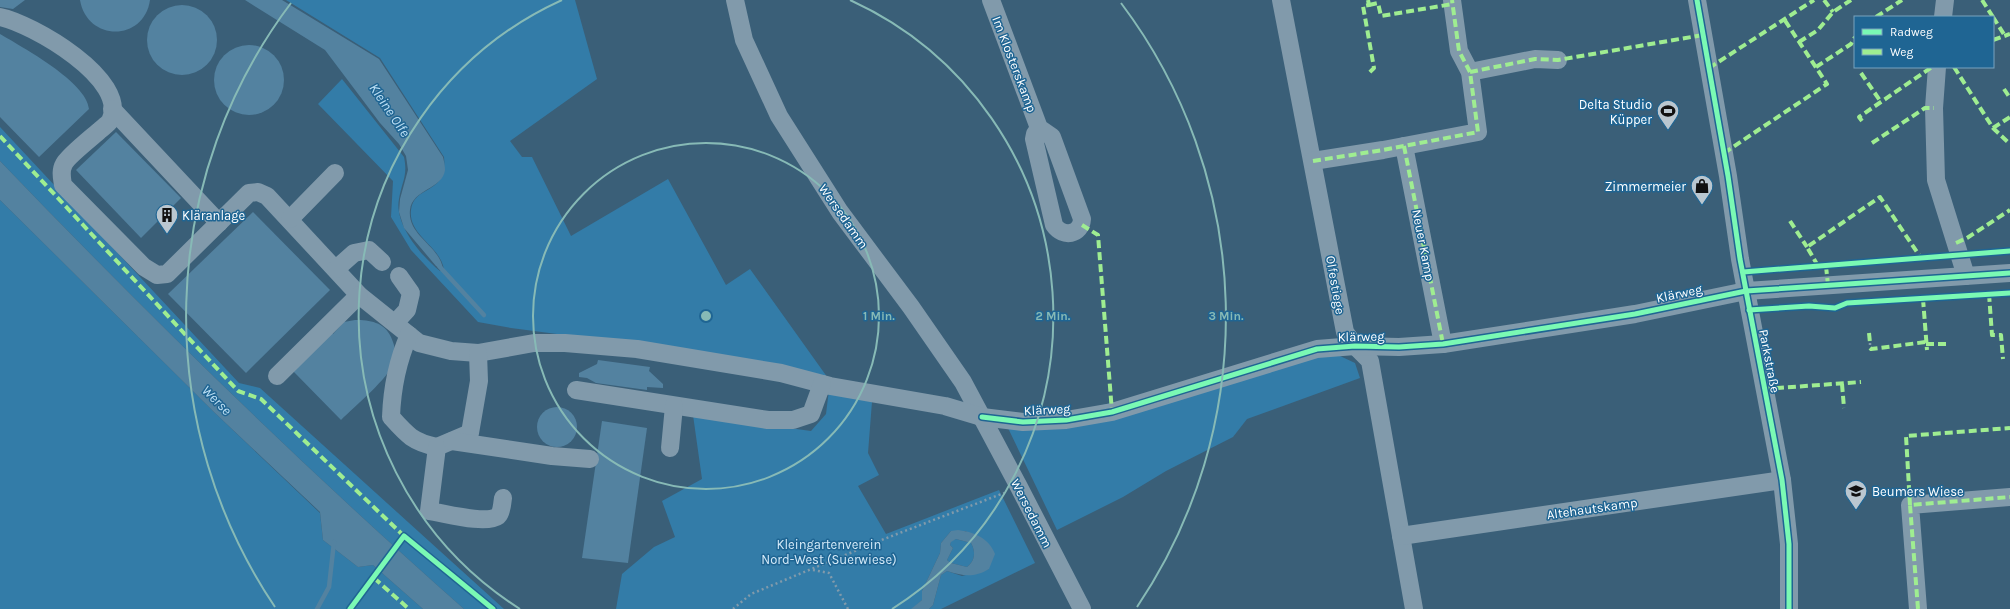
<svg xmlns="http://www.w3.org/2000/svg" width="2010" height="609" font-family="Karla,sans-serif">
  <rect width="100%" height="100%" fill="#3a5f78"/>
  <g fill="#337ca8">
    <path d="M286 0H575L597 79 510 141 522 157H532L571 236 668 179 726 285 750 269 830 381 873 389 868 453 879 475 858 486 886 534 999 490 1035 563 941 609H929L933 605 941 575 947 571 962 576 989 569 966 531H951L941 543 940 553 922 591V600L912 609H616L622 574 654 547 675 537 662 501 702 479 693 415 811 431 826 414 830 382 641 345 511 328 478 322 411 250 391 217 393 181 318 104 342 79 404 157C408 176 402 181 399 199 394 224 421 256 440 271L444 270C441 246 408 236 411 210 414 184 448 196 444 157L380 58Z"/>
    <path d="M0 127 239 383 260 388 504 609H464C303 467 149 316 0 161Z"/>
    <path d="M0 200 215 413 320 513 323 540 358 567 373 565 423 609H0Z"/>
    <path d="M1317 353 1340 356 1355 363 1360 378 1247 419 1233 437 1166 471 1123 497 1057 530 1008 428Z"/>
    <path d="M956 539 971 543C976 552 975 561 967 567L951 563 947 560 953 548 950 545 951 541Z"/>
  </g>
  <g fill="#5382a0" fill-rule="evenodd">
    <path d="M0 0H25L13 9 0 7Z"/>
    <path d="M80 0H150C144 42 87 42 80 0Z"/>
    <path d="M245 0H282L379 59 443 157C444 161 445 166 445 170 443 189 412 189 410 210 407 236 441 246 443 270L436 266 404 228 399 212 400 199 408 170 406 156 399 144 380 123 325 50Z"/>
    <circle cx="182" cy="40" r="35"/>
    <path d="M0 34C22 47 87 82 89 109L39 157 0 117Z"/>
    <circle cx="249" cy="80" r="35"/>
    <path d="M116 132 181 198 141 238 76 170Z"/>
    <path d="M0 161C149 316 303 467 464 609H423L373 565 358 567 323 540 320 512 215 413 0 200Z"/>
    <path d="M253 212 330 290 246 373 168 294Z"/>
    <path d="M355 320C370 320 384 322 391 337 394 344 397 353 395 361 388 379 356 405 341 420L293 371 329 330 333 334 344 322Z"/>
    <path d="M598 360 650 367 649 371 663 384V388L647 387V390L596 383 587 378 579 377V373L597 364Z"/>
    <circle cx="557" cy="427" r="20"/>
    <path d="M602 421 647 428 628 563 582 558Z"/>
    <path d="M958 530C974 532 989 538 995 554L989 569C974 578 963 576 947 571L941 575 933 605 929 609H911L922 600V591L940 553 941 543 951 531ZM956 539 971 543C976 552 975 561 967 567L951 563 947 560 953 548 950 545 951 542Z"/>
  </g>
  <path fill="#3a5f78" d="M395 545 397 547 379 573 376 571Z"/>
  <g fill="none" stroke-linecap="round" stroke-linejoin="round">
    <g stroke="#5382a0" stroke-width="4.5">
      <path d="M439 266 484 315"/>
      <path d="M317 609 329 587 334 542"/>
    </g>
    <g stroke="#819aab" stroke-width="2.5" stroke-dasharray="2 3" stroke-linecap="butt">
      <path d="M1870 343V348"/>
      <path d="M813 570 829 573 848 609"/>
      <path d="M733 609 751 594 884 539 1004 493"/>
    </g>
    <g stroke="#819aab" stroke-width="18">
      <path d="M735 0 744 40 779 116 840 212 911 307 963 382 1019 487 1082 609"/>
      <path d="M991 0 1039 128 1052 137 1082 219C1081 235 1063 238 1054 225L1034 139 1035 134 1039 128"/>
      <path d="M1281 0 1345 332 1355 346 1370 361 1414 609"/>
      <path d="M1697 0 1728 176 1740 259 1782 480 1789 544V609"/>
      <path d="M0 17C31 23 131 80 110 121 108 124 102 128 99 131 91 138 67 157 64 164 60 171 62 178 63 185L144 267 157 275 167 274 249 193 258 192 267 196 359 295 419 343 451 351 478 353 534 343H565L637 349 781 373 830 386 945 406 982 417 1023 422 1066 420 1112 412 1317 349 1355 346 1399 347 1443 344 1635 314 1746 291 2010 273"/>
      <path d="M1943 17 1945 0"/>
      <path d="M1937 67 1934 108 1936 180 1966 276"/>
      <path d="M1470 72 1535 59 1558 60"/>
      <path d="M112 109 219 223"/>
      <path d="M1404 146 1443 344"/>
      <path d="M1313 161 1383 150 1478 132 1470 72 1459 51 1452 0"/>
      <path d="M290 219 335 173"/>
      <path d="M336 269 354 253 369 250 382 262"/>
      <path d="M395 323 407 310 411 293 399 276"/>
      <path d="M409 335C397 362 392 389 391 417 407 435 413 442 437 447"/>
      <path d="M478 353 479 381 470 433 437 447 429 511C444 513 486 525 498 516 502 512 502 504 503 498"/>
      <path d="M277 376 359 295"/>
      <path d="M576 390 768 420H793L811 414 822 384"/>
      <path d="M452 441 552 456 590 459"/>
      <path d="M670 448 674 406"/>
      <path d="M1401 536 1782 480"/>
      <path d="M1918 609 1910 505 2010 497"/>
    </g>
    <g stroke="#9fed91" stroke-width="4" stroke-dasharray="8 4" stroke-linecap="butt">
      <path d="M1368 0 1369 5 1363 6 1374 68 1369 73"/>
      <path d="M1824 0 1833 12"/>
      <path d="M1982 0 1993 17"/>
      <path d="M1369 5 1378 3 1381 16 1453 4"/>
      <path d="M1876 17 1902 0"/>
      <path d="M1993 17 2005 36"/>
      <path d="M1993 40 2010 34"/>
      <path d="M1799 42 1818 30 1833 12 1851 0"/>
      <path d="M1816 67 1851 44 1855 37"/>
      <path d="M1954 67 1993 128 2010 144"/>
      <path d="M1709 68 1814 0"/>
      <path d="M1470 72 1535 59 1558 60 1703 35"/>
      <path d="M1861 73 1881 102"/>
      <path d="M2004 89 2010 98"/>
      <path d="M1862 121 1859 117 1932 67"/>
      <path d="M1993 128 2010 117"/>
      <path d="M0 136 238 391 261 399 406 538"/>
      <path d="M1872 143 1925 108H1934"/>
      <path d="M1404 146 1443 344"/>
      <path d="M1724 153 1827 84 1784 19"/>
      <path d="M1313 161 1383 150 1478 132 1470 72 1459 51 1452 0"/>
      <path d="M1790 221 1807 247"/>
      <path d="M1082 225 1098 235 1112 412"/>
      <path d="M1956 243 1967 238 2010 210"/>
      <path d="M1818 266 1807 247 1880 197 1919 255V259"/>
      <path d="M1826 266 1828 285"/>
      <path d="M1989 294 1992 335H2001L2003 359"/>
      <path d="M1923 299 1927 350"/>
      <path d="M1869 333 1870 343"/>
      <path d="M1926 344H1947"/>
      <path d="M1870 348 1871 349 1926 342"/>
      <path d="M1842 384 1844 408"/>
      <path d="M1764 389 1861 382"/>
      <path d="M1910 505 1906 436 2010 428"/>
      <path d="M374 578 409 609"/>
      <path d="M1918 609 1910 505 2010 497"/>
    </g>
    <g stroke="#1f6593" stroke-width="8">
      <g id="cycleway">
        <path d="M1697 0 1728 176 1740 259 1782 480 1789 544V609"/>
        <path d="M1743 272 2010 251"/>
        <path d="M1749 310 1809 306 1835 308 1847 303 2010 293"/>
        <path d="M982 417 1023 422 1066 420 1112 412 1317 349 1355 346 1399 347 1443 344 1635 314 1746 291 2010 273"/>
        <path d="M350 609 404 536 493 609"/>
      </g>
    </g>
    <use href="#cycleway" stroke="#7af9b4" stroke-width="5"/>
  </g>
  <g fill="none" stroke="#87bab6" stroke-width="2">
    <circle cx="706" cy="316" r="173"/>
    <path d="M520 609A347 347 0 0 1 562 0M850 0A347 347 0 0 1 892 609"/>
    <path d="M275 607A520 520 0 0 1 291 3M1121 3A520 520 0 0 1 1137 607"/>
  </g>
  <defs>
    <g id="stadium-pin" transform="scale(1.15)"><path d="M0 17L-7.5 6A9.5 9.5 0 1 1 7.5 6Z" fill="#bac7d0" stroke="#1f6593"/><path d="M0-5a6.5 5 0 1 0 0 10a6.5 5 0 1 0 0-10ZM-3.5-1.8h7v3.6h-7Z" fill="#111"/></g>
    <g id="shop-pin" transform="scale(1.15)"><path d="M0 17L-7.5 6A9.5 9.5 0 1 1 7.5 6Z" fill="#bac7d0" stroke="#1f6593"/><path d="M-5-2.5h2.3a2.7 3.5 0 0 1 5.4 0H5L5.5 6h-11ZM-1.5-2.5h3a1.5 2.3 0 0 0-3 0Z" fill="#111"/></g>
    <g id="building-pin" transform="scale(1.15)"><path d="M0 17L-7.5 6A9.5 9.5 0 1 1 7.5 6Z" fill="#bac7d0" stroke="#1f6593"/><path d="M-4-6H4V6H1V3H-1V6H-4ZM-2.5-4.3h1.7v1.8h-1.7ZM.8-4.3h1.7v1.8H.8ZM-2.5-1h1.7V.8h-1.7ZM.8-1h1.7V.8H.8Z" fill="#111"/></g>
    <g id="school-pin" transform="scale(1.15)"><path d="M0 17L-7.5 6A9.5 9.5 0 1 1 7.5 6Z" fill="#bac7d0" stroke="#1f6593"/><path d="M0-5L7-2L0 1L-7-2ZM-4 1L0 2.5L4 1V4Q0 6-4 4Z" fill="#111"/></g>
  </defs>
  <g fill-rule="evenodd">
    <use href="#stadium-pin" x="1668" y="111"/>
    <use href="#shop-pin" x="1702" y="186"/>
    <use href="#building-pin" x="167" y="215"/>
    <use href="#school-pin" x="1856" y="491"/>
  </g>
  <g text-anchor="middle" stroke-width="3" stroke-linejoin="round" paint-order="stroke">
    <g font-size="13" fill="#fff" stroke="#1f6593">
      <text transform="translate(1015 64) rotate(69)" y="5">Im Klosterskamp</text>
      <text transform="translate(844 216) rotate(55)" y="5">Wersedamm</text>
      <text transform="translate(1424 245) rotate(79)" y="5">Neuer Kamp</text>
      <text transform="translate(1336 285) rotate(80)" y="5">Olfestiege</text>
      <text transform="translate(1679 293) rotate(-12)" y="5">Klärweg</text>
      <text transform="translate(1361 336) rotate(-1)" y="5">Klärweg</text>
      <text transform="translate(1770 361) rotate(79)" y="5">Parkstraße</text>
      <text transform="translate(1047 409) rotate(-3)" y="5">Klärweg</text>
      <text transform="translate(1592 508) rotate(-8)" y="5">Altehautskamp</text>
      <text transform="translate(1032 513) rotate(63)" y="5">Wersedamm</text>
    </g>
    <g font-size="13" fill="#fff" stroke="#1f6593" text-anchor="end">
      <text x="1652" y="109">Delta Studio<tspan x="1652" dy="15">Küpper</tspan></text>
      <text x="1686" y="191">Zimmermeier</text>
      <text x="182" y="220" text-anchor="start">Kläranlage</text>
      <text x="1872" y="496" text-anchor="start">Beumers Wiese</text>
    </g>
    <g font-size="13" fill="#d6ecfa" stroke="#1f6593">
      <text x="829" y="549">Kleingartenverein<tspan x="829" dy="15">Nord-West (Suerwiese)</tspan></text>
    </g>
    <g font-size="14" font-style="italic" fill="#bde0f5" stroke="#1f6593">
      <text transform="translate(390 110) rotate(56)" y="5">Kleine Olfe</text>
      <text transform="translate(217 400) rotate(45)" y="5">Werse</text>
    </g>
  </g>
  <circle cx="706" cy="316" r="6" fill="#87bab6" stroke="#1f6593" stroke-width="2"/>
  <g font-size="12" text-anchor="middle" font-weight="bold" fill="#87bab6" stroke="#1f6593" stroke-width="3" stroke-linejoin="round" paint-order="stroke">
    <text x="879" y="320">1 Min.</text>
    <text x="1053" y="320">2 Min.</text>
    <text x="1226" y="320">3 Min.</text>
  </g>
  <rect x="1854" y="16" width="140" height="52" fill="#1f6593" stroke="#79a3be"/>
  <rect x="1862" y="29" width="20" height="6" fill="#7af9b4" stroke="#79a3be"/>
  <text x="1890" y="36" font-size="12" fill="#ffffff">Radweg</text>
  <rect x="1862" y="49" width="20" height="6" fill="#9fed91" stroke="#79a3be"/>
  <text x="1890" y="56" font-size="12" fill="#ffffff">Weg</text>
</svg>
